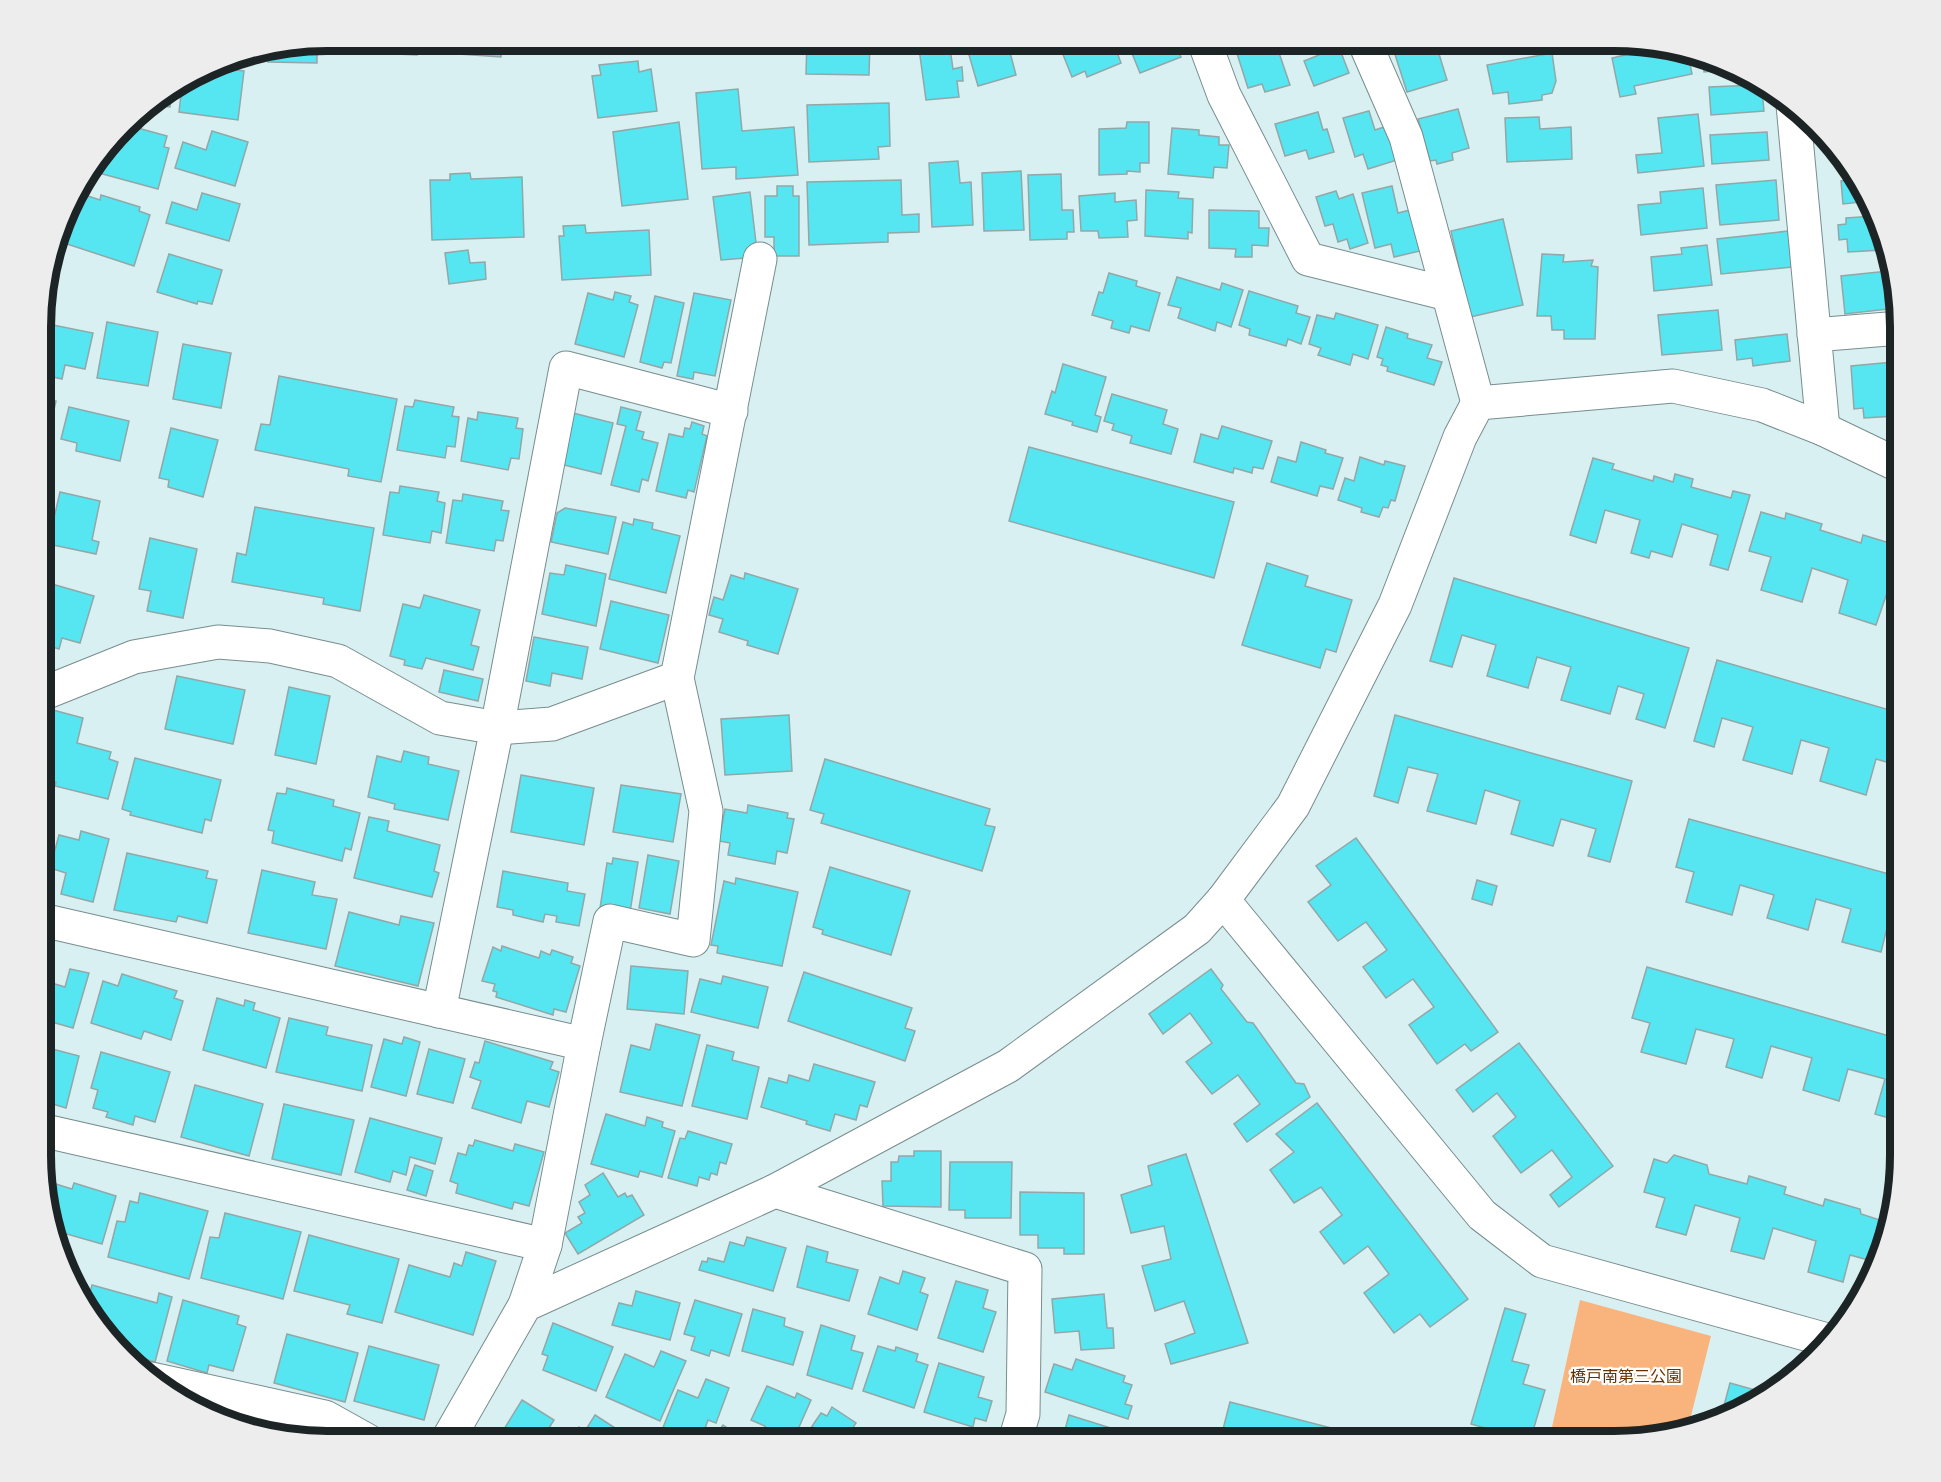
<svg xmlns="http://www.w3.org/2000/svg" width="1941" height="1482" font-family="'Asap Condensed','Noto Sans JP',sans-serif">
  <rect width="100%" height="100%" fill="#d9f0f2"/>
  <path fill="#f9b47e" d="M1580 1300 1711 1336 1689 1424 1614 1441H1549Z"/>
  <g fill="#56e6f1" stroke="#91a7a8" stroke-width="1.5">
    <path d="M325 41V51H317V63L268 62V50Z"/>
    <path d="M363 41H417V55L374 53V46L363 45Z"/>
    <path d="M448 41H502L501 57 459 54V48L447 47Z"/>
    <path d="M589 41H638L590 47Z"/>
    <path d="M807 41H870L869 75 806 74Z"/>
    <path d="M918 41H949L953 69 962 67 963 81H957L959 97 926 100Z"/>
    <path d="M965 41H1007L1016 75 978 86Z"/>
    <path d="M1061 41H1113L1121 63 1087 77 1085 71 1072 77 1058 42Z"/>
    <path d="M1127 41H1174L1181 57 1140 73Z"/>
    <path d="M1233 41H1275L1290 85 1265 92 1262 84 1248 88Z"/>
    <path d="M1289 41H1315L1292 49Z"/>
    <path d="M1435 41 1447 80 1407 92 1391 42Z"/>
    <path d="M1470 41H1511L1470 46Z"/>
    <path d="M1339 47 1349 73 1314 86 1304 61Z"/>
    <path d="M1660 47 1688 54 1692 74 1634 86 1636 94 1620 97 1612 58Z"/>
    <path d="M1552 53 1556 81 1552 93 1542 95V100L1509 104 1508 92 1493 94 1487 65Z"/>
    <path d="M1703 57 1723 62 1734 69 1704 72Z"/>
    <path d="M638 61 639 72 651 69 657 111 598 118 592 76 601 75 599 65Z"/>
    <path d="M214 67 244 71 238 120 179 112 182 86Z"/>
    <path d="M1756 85V91L1762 90 1764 111 1711 115 1709 87Z"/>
    <path d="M738 89 742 131 794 127 798 175 736 179V167L702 169 696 93Z"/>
    <path d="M172 92 170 107 150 105Z"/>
    <path d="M889 103 890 146 878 147 879 159 809 162 807 105Z"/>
    <path d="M1458 109 1469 148 1452 153 1453 160 1437 164 1436 160 1430 161 1418 119Z"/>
    <path d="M1369 111 1375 130 1387 126 1397 160 1368 169 1363 154 1355 157 1343 118Z"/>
    <path d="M1318 112 1323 130 1327 129 1334 152 1309 159 1306 150 1285 156 1275 124Z"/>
    <path d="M1698 114 1704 166 1638 173 1636 155 1662 153 1658 118Z"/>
    <path d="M1539 117 1540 129 1571 127 1572 159 1507 162 1505 118Z"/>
    <path d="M679 122 688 199 622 206 613 132Z"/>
    <path d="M1127 122H1149V163H1140V172L1127 171V174L1099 175V129L1126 128Z"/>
    <path d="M127 125 167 136 164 147 169 148 158 189 95 172 98 160Z"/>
    <path d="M1172 128 1199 130V135L1219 137V145H1229L1227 168 1214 167 1213 178 1168 174Z"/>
    <path d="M212 131 248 142 235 186 175 168 183 142 206 150Z"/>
    <path d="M1767 132 1769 160 1712 164 1710 135Z"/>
    <path d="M958 161 960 183 971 182 973 225 932 227 929 163Z"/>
    <path d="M1021 171 1024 230 984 231 982 173Z"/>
    <path d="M470 173 471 179 522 177 524 237 432 240 430 180H450V174Z"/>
    <path d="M1061 174 1062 210H1073L1074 232H1067V239L1030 240 1028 175Z"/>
    <path d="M1855 179 1871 201 1843 204 1841 181Z"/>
    <path d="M901 180 902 215 919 214V232L888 233V242L809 245 807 182Z"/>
    <path d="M1776 180 1779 220 1720 225 1716 185Z"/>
    <path d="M777 186H793V196H799V256H774V237H765V196H777Z"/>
    <path d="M1392 186 1398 213 1410 210 1420 251 1394 257 1391 244 1375 248 1362 193Z"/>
    <path d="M1703 188 1707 228 1641 235 1638 205 1661 203 1660 192Z"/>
    <path d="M1146 190 1179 192 1178 198 1193 199 1192 233 1188 232V239L1145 236Z"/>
    <path d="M1336 191 1339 199 1353 194 1368 243 1350 249 1347 239 1338 242 1333 224 1325 226 1316 197Z"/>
    <path d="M750 192 757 251 746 258 721 260 713 197Z"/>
    <path d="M202 193 240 204 229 241 166 223 172 202 197 210Z"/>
    <path d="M1115 193V202L1136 200 1137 220 1127 221 1128 237 1099 238 1098 231H1081L1079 196Z"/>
    <path d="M82 194 100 200 101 195 140 207 139 211 150 215 134 266 67 244Z"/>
    <path d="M1209 210 1259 211V228H1269L1268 246 1252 245V257H1235L1236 249 1209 248Z"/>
    <path d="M1875 216 1883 250 1848 252 1847 239 1839 240 1838 225 1846 224V218Z"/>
    <path d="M1503 219 1523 305 1470 317 1451 231Z"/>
    <path d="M585 225 586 233 649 230 651 275 562 280 559 236H564L563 226Z"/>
    <path d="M1788 231 1792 267 1721 274 1717 239Z"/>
    <path d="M1707 245 1712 285 1654 291 1651 257 1682 254 1681 248Z"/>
    <path d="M468 250 470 263 485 262 486 279 449 284 445 253Z"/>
    <path d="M169 254 222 270 212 304 198 301 197 304 157 292Z"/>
    <path d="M1542 254 1564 255 1563 262 1593 260 1591 266 1598 267 1595 339H1564V330H1552L1551 316H1537Z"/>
    <path d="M1888 271 1896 308 1845 314 1841 276Z"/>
    <path d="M1109 273 1137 281 1136 286 1160 293 1149 331 1131 326 1129 333 1111 328 1113 321 1092 315 1099 292 1103 293Z"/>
    <path d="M1177 277 1220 290 1222 283 1243 290 1231 327 1217 322 1215 331 1178 318 1181 308 1168 305Z"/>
    <path d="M1249 291 1298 306 1296 313 1310 317 1301 344 1288 339 1286 346 1249 335 1250 329 1239 325Z"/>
    <path d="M615 292 631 296 629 302 638 305 624 357 575 344 588 293 613 300Z"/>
    <path d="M694 293 731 300 715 376 694 372 693 379 677 376Z"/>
    <path d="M655 296 684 303 671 363 664 362 662 368 640 362Z"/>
    <path d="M1718 310 1722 350 1662 355 1658 315Z"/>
    <path d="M1336 313 1378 325 1368 359 1353 354 1350 365 1318 355 1321 348 1309 344 1317 315 1334 319Z"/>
    <path d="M107 322 158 332 148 386 97 378Z"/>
    <path d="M43 323 93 333 85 369 65 365 62 379 43 375Z"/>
    <path d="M1386 327 1408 334 1407 338 1432 345 1427 358 1442 362 1434 385 1387 371 1388 367 1381 365 1383 359 1377 357Z"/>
    <path d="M1787 334 1790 361 1753 366 1752 358 1737 360 1735 340Z"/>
    <path d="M183 344 231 353 221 408 173 399Z"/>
    <path d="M1893 362 1897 416 1864 418 1863 408 1854 409 1851 366Z"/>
    <path d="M1898 362H1900V388Z"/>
    <path d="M1063 364 1106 377 1095 415 1101 417 1097 432 1072 425 1073 422 1045 414 1052 391 1055 393Z"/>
    <path d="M279 376 397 399 381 482 348 476 349 469 255 450 261 424 270 425Z"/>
    <path d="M1112 394 1167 410 1163 424 1178 429 1171 454 1130 443 1132 436 1112 430 1114 424 1104 421Z"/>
    <path d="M43 398 56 401 50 427 45 425 43 439Z"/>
    <path d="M415 400 454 407 452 416 459 417 455 447 447 446 445 458 397 450 405 406 413 407Z"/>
    <path d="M69 407 129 421 120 461 76 451 77 443 61 439Z"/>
    <path d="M621 407 641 412 636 430 644 432 642 439 658 443 648 481 642 479 639 492 611 485 626 426 617 424Z"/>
    <path d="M478 412 518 418 516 428 523 429 519 459 511 458 508 470 461 461 468 418 477 420Z"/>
    <path d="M573 413 613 423 601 474 560 464Z"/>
    <path d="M692 422 704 426 702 434 707 436 694 492 688 490 686 498 656 491 669 434 683 437 685 428 690 429Z"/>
    <path d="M1222 426 1272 441 1263 469 1253 467 1252 473 1234 468 1233 473 1194 462 1201 434 1218 439Z"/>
    <path d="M171 428 218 440 203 497 168 487 169 480 159 478Z"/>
    <path d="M1301 442 1326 450 1325 453 1343 458 1333 489 1320 486 1317 496 1271 482 1278 457 1296 462Z"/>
    <path d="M1029 447 1234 502 1214 578 1009 521Z"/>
    <path d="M1360 457 1384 465 1385 461 1405 466 1395 501 1391 500 1388 508 1383 507 1379 517 1361 512 1362 508 1338 500 1345 478 1354 481Z"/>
    <path d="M1593 458 1614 464 1612 469 1653 481 1654 476 1673 482 1675 474 1693 479 1691 487 1731 498 1733 491 1750 495 1728 570 1710 565 1718 535 1682 524 1672 557 1651 551 1649 558 1631 553 1640 520 1605 510 1596 543 1570 535Z"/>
    <path d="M400 486 439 492 437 501 445 503 441 533 432 531 430 543 383 535 390 492 399 493Z"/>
    <path d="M60 492 100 501 92 540 99 542 96 554 48 544Z"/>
    <path d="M463 494 503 501 501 510 509 511 503 541 496 540 494 551 446 543 453 500 462 501Z"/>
    <path d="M255 507 374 528 360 611 323 604 324 598 232 582 237 553 246 555Z"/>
    <path d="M565 508 616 517 608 554 551 542 557 513Z"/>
    <path d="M1761 512 1785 519 1786 513 1822 524 1820 530 1861 543 1863 535 1896 545 1894 550 1900 552V594L1888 590 1876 625 1839 613 1848 580 1812 568 1802 602 1761 590 1771 557 1749 551Z"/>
    <path d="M634 519 653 523 652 529 680 536 666 593 609 579 623 522 633 525Z"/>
    <path d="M150 538 197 549 183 618 147 611 151 591 139 589Z"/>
    <path d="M1267 563 1308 576 1305 586 1352 600 1336 652 1326 649 1320 668 1242 645Z"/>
    <path d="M566 565 606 574 596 626 542 614 550 573 564 575Z"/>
    <path d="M745 573 798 589 778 654 747 645 748 641 719 632 723 619 709 615 714 597 723 600 731 575 744 579Z"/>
    <path d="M1454 578 1689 648 1665 728 1636 719 1644 694 1618 686 1610 714 1561 700 1571 667 1537 657 1528 688 1487 676 1496 645 1462 635 1452 667 1430 661Z"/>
    <path d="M45 582 94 596 80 643 62 638 59 649 42 644 45 633 42 632V593Z"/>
    <path d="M424 595 480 610 471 645 479 647 473 670 426 658 422 669 404 665 405 660 390 656 403 604 420 608Z"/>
    <path d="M611 601 669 615 658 663 600 649Z"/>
    <path d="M534 637 588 647 582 679 552 673 550 686 526 681Z"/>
    <path d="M1717 660 1900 713V766L1876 759 1866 795 1820 781 1829 748 1801 740 1792 774 1743 760 1753 727 1722 718 1714 747 1694 741Z"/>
    <path d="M444 670 483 679 478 701 439 692Z"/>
    <path d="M177 676 245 690 233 744 165 729Z"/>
    <path d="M289 687 330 696 316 764 275 755Z"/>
    <path d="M53 710 83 718 77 743 111 752 109 759 118 762 108 799 55 786 56 782 42 778V737L46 738Z"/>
    <path d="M789 715 792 771 725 775 721 719Z"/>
    <path d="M1395 715 1632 781 1610 862 1588 856 1596 829 1561 819 1553 846 1511 834 1520 801 1485 790 1476 824 1427 811 1438 774 1408 767 1398 803 1374 796Z"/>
    <path d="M404 751 429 757 428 764 459 771 448 820 394 809 395 804 368 797 377 756 401 762Z"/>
    <path d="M135 758 221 780 211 821 205 819 202 833 130 815 131 812 122 809Z"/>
    <path d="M825 759 990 809 985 825 995 827 982 871 821 823 824 814 810 810Z"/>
    <path d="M521 775 594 788 584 845 511 832Z"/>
    <path d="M621 785 681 794 673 842 613 832Z"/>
    <path d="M287 788 334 800 333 806 360 813 351 850 345 848 342 861 272 843 274 831 268 830 277 793 286 794Z"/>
    <path d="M748 805 788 813 787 818 794 819 787 853 777 851 775 864 728 855 730 843 719 841 725 809 747 813Z"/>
    <path d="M369 817 389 821 387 831 440 845 434 871 439 873 432 897 354 878Z"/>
    <path d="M1689 819 1900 877V923L1889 920 1881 952 1842 942 1851 909 1816 899 1808 930 1767 918 1774 895 1740 885 1732 915 1686 902 1694 872 1676 867Z"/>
    <path d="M42 826 52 829 42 865Z"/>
    <path d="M81 831 109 839 93 902 61 894 66 873 50 868 59 835 79 840Z"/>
    <path d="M1356 838 1498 1032 1471 1051 1465 1044 1437 1064 1409 1025 1434 1007 1413 979 1386 998 1363 967 1387 950 1366 922 1338 941 1308 902 1331 885 1316 866Z"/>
    <path d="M127 853 208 871 206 878 217 880 207 923 178 916 176 922 114 910Z"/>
    <path d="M648 855 679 861 670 914 639 908Z"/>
    <path d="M613 858 638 862 630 912 600 908 607 863 612 864Z"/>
    <path d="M830 867 910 891 891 955 822 934 823 930 813 927Z"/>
    <path d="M262 870 315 882 312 895 337 899 326 949 248 933Z"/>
    <path d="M503 871 568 883 567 891 585 894 579 926 556 922 557 916 545 914 543 922 513 915V910L497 907Z"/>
    <path d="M736 878 798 892 782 966 717 953 718 946 711 945 724 881 735 884Z"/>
    <path d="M1477 880 1497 886 1492 905 1472 899Z"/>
    <path d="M349 912 399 925 401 916 434 923 418 986 335 966Z"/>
    <path d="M502 946 539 958 541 951 550 955 552 950 573 957 571 963 580 966 566 1012 554 1009 553 1015 496 997 497 992 493 991 495 984 482 981 493 947 501 951Z"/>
    <path d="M631 966 688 971 684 1014 627 1009Z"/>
    <path d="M1647 967 1900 1039 1899 1121 1875 1114 1885 1079 1848 1069 1839 1101 1803 1090 1812 1058 1771 1046 1762 1078 1726 1067 1734 1039 1696 1029 1686 1064 1641 1052 1650 1023 1632 1018Z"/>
    <path d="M70 969 89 973 73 1028 41 1019 42 980 65 987Z"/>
    <path d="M1211 969 1223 985 1221 989 1247 1022 1253 1023 1296 1083 1304 1084 1310 1097 1247 1142 1234 1124 1260 1104 1238 1075 1212 1094 1186 1062 1212 1043 1190 1013 1163 1034 1149 1014Z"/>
    <path d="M804 972 912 1008 905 1028 915 1031 905 1061 788 1021Z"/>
    <path d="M122 974 177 991 174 998 183 1001 171 1040 144 1031 141 1039 91 1023 103 981 118 986Z"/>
    <path d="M723 976 768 987 758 1028 691 1012 700 979 721 984Z"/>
    <path d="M217 998 244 1006 245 1000 255 1003 253 1010 280 1018 266 1068 203 1050Z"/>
    <path d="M289 1018 328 1027 326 1035 372 1045 362 1091 276 1072Z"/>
    <path d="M656 1024 700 1035 682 1106 620 1092 631 1045 650 1050Z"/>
    <path d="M404 1037 420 1042 406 1096 371 1087 384 1039 402 1044Z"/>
    <path d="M485 1041 553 1062 550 1069 559 1072 549 1107 527 1101 521 1123 472 1108 481 1081 470 1077 475 1062 479 1063Z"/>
    <path d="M1519 1043 1613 1166 1559 1207 1550 1195 1572 1177 1552 1150 1521 1173 1493 1136 1516 1117 1497 1093 1473 1112 1456 1090Z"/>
    <path d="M707 1045 734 1052 732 1060 759 1067 747 1119 692 1106Z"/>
    <path d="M41 1046 79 1056 66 1108 43 1101 48 1082 41 1081Z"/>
    <path d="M429 1049 465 1059 453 1103 417 1094Z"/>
    <path d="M101 1052 170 1072 155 1122 135 1116 133 1125 106 1117 108 1112 93 1108 98 1090 91 1088Z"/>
    <path d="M814 1064 875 1082 867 1107 860 1105 856 1120 835 1114 830 1131 806 1124 807 1121 761 1107 769 1078 787 1083 789 1075 809 1081Z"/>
    <path d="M195 1085 263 1104 249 1156 181 1137Z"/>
    <path d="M1317 1103 1468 1299 1430 1327 1420 1314 1394 1333 1364 1293 1389 1274 1368 1246 1344 1264 1320 1232 1342 1215 1321 1187 1294 1203 1270 1170 1294 1152 1276 1134Z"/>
    <path d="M284 1104 354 1120 341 1175 272 1159Z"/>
    <path d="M606 1114 645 1126 647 1117 663 1122 662 1127 675 1131 662 1177 640 1171 638 1177 591 1164Z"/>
    <path d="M370 1118 442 1138 435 1164 410 1157 406 1175 393 1171 390 1182 355 1172Z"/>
    <path d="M688 1131 732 1144 726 1164 720 1162 717 1175 711 1173 709 1180 699 1177 697 1186 668 1178 680 1138 685 1139Z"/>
    <path d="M475 1140 513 1151 515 1144 544 1152 529 1206 514 1202 512 1209 456 1193 458 1184 450 1181 458 1153 466 1155 469 1145 473 1146Z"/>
    <path d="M914 1151H941V1207L883 1206 882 1181H891V1162H898L899 1156H914Z"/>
    <path d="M1186 1154 1248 1343 1171 1364 1165 1344 1195 1333 1184 1301 1155 1311 1142 1266 1171 1259 1164 1226 1131 1233 1121 1195 1152 1185 1148 1166Z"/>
    <path d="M1674 1155 1707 1165 1709 1174 1747 1184 1749 1176 1786 1187 1784 1194 1823 1206 1825 1199 1860 1209 1861 1214 1889 1223 1879 1263 1850 1255 1843 1282 1808 1272 1816 1241 1773 1228 1764 1259 1731 1251 1740 1218 1695 1205 1686 1235 1656 1227 1665 1198 1644 1192 1654 1159 1667 1163Z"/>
    <path d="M950 1162H1012L1011 1218H965V1210H949Z"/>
    <path d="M415 1165 433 1171 426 1196 407 1190Z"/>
    <path d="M603 1173 618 1197 625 1193 627 1197 632 1195 644 1215 578 1254 565 1233 582 1223 578 1217 585 1213 579 1202 590 1195 585 1185Z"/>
    <path d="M43 1180 72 1189 74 1183 116 1196 102 1244 56 1231Z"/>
    <path d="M1020 1192 1084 1193V1254H1064V1248H1038V1235H1020Z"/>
    <path d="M140 1193 208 1211 189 1279 108 1257 117 1221 125 1222 130 1201 138 1203Z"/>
    <path d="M225 1213 301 1232 283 1299 201 1278 210 1237 219 1238Z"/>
    <path d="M309 1235 399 1259 382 1323 347 1314 350 1305 294 1291Z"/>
    <path d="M747 1237 786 1248 773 1291 699 1270 702 1261 707 1262 708 1258 724 1262 730 1242 744 1246Z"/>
    <path d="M807 1246 828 1252 826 1262 858 1270 849 1301 797 1287Z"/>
    <path d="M466 1252 496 1261 473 1335 395 1312 409 1265 450 1277 454 1263 462 1266Z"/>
    <path d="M903 1271 925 1278 920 1292 928 1295 917 1330 868 1314 880 1277 899 1284Z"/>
    <path d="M70 1280 81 1283 79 1293 70 1282Z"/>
    <path d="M956 1281 988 1290 983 1308 996 1312 983 1352 938 1338Z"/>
    <path d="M92 1285 157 1303 159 1293 172 1297 155 1362 126 1354 87 1304Z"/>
    <path d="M636 1291 680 1303 670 1340 612 1325 619 1303 632 1306Z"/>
    <path d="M1104 1294 1107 1328H1113L1114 1348 1081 1350 1079 1331 1055 1333 1052 1299Z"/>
    <path d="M183 1300 239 1316 237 1324 246 1327 233 1371 209 1365 207 1373 167 1361Z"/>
    <path d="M695 1300 742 1314 729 1356 711 1350 709 1356 691 1350 695 1337 684 1334Z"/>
    <path d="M1505 1308 1526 1314 1512 1361 1529 1365 1523 1384 1545 1390 1530 1441H1503L1506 1434 1471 1424Z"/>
    <path d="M753 1309 785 1318 784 1326 803 1332 793 1365 742 1351Z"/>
    <path d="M553 1323 613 1347 596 1391 543 1370 548 1356 542 1354Z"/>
    <path d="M821 1325 855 1336 851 1350 863 1353 852 1389 807 1375Z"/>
    <path d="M287 1334 358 1353 345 1402 274 1383Z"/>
    <path d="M369 1346 439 1365 424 1420 354 1401Z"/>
    <path d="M878 1346 895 1351 896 1347 918 1354 916 1361 928 1365 914 1408 863 1391Z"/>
    <path d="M661 1351 686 1361 660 1421 606 1397 625 1354 654 1367Z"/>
    <path d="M1076 1359 1125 1376 1123 1382 1132 1385 1125 1404 1132 1406 1128 1419 1045 1392 1054 1364 1072 1370Z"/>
    <path d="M939 1363 984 1377 978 1397 992 1401 986 1421 975 1418 973 1427 924 1412Z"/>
    <path d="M706 1379 729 1388 716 1423 708 1420 703 1434 697 1432 693 1441 662 1430 678 1390 698 1398Z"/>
    <path d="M1730 1383 1766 1393 1740 1412 1721 1417Z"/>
    <path d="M767 1386 795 1398 797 1393 811 1400 795 1436 777 1429 774 1436 763 1431 765 1426 751 1420Z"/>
    <path d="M522 1400 554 1420 541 1441H512L501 1434Z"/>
    <path d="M1230 1402 1382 1441H1220Z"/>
    <path d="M832 1407 856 1423 844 1441H802L821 1413 827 1416Z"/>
    <path d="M595 1415 626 1435 622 1441H570L579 1427 585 1431Z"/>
    <path d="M1069 1415 1114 1429 1113 1433 1130 1438 1129 1441H1062Z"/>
    <path d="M723 1425 747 1441H712Z"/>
  </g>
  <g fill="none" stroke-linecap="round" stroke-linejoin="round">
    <g stroke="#778d8e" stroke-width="35">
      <g id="street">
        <path d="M1204 41 1224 95 1308 259 1448 294"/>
        <path d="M1364 41 1406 137 1478 403"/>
        <path d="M1793 105 1823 429"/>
        <path d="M1814 335 1900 328"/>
        <path d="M677 678 552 724 497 728 566 368 731 411"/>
        <path d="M42 694 134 657 218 642 270 646 338 661 440 718 497 728 439 1011"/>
        <path d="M1223 900 1482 1215 1542 1261 1831 1341"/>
        <path d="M42 920 584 1044 545 1245"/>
        <path d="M584 1044 610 921 693 940 706 811 677 678 760 259"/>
        <path d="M41 1130 545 1245 525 1305"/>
        <path d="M775 1191 1008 1066 1197 929 1223 900 1293 806 1395 605 1460 437 1478 403 1673 386 1762 405 1823 429 1900 466"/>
        <path d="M152 1379 325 1417 368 1441"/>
        <path d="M447 1441 525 1305 775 1191 1025 1269 1023 1414 1015 1441"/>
      </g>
    </g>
    <use href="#street" stroke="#fff" stroke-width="33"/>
  </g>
  <g text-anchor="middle" stroke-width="4.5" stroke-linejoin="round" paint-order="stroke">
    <g font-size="16" fill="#633200" stroke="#fff">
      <text x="1626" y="1382">橋戸南第三公園</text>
    </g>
  </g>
  <path d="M0 0H1941V1482H0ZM327 51H1614A276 276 0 0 1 1890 327V1155A276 276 0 0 1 1614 1431H327A276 276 0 0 1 51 1155V327A276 276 0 0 1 327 51Z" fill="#ededee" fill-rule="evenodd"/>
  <path fill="none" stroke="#1c2425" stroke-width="8" d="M327 51H1614A276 276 0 0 1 1890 327V1155A276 276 0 0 1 1614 1431H327A276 276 0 0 1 51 1155V327A276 276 0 0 1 327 51Z"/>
</svg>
